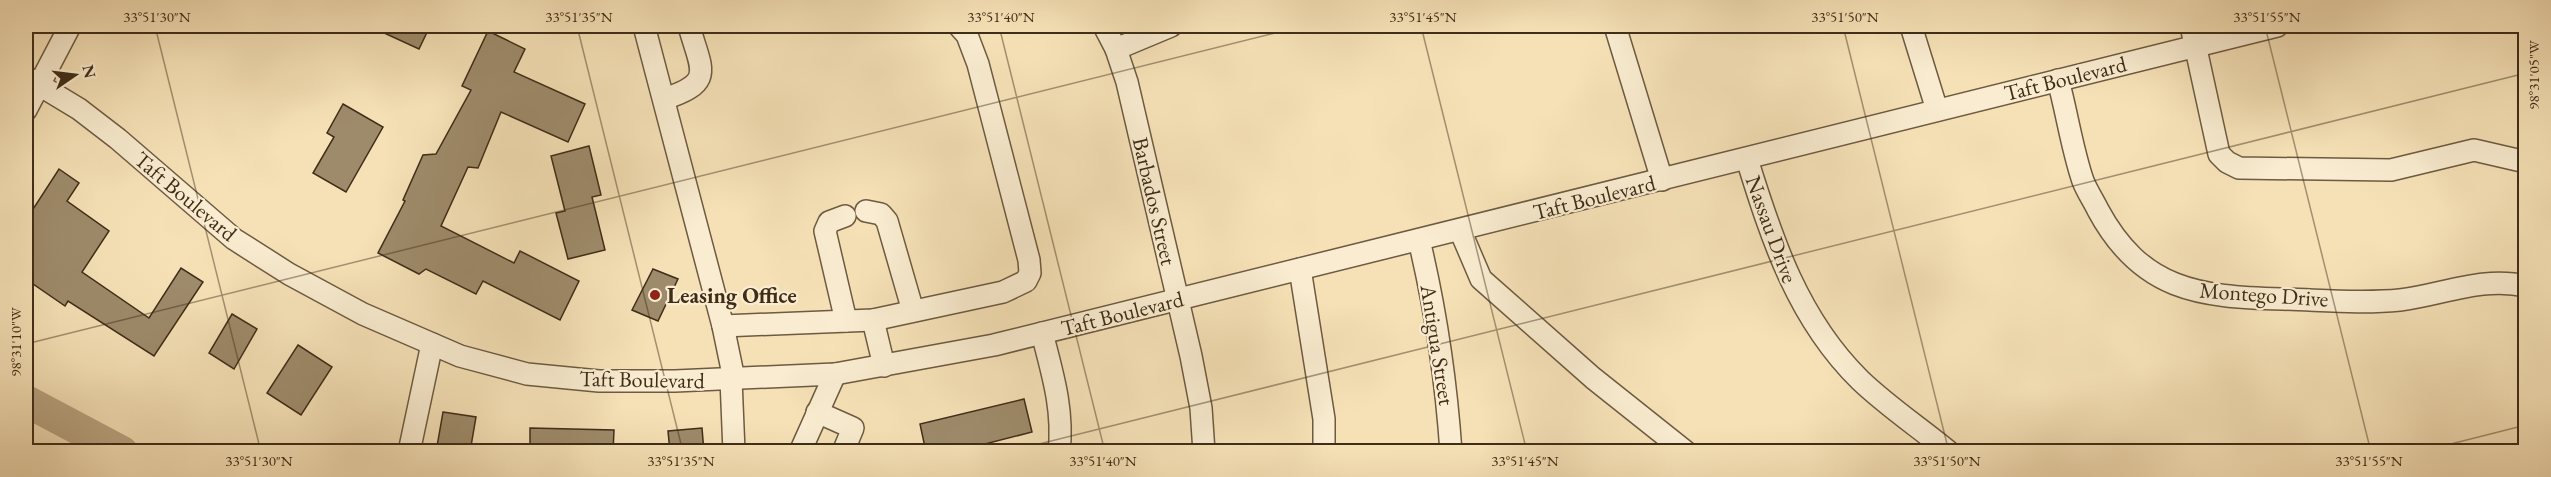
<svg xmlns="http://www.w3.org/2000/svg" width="2551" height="477" font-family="'EB Garamond',serif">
  <rect width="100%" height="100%" fill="#f6e1b7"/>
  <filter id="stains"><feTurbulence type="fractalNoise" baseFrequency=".00333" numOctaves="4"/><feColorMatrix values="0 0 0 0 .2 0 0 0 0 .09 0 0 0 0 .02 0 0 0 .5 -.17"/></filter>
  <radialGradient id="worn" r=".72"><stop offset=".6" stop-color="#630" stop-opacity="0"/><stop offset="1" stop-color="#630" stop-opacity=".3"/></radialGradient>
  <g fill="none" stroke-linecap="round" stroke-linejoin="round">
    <path stroke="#b8a481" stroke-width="32" d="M26 401 122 452"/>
  </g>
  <g fill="#9e8b6b" stroke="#3f2d18" stroke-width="1.5">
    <path d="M369 26H430L419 49Z"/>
    <path d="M488 31 525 49 514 72 585 104 568 142 501 112 478 168 468 167 441 226 514 263 520 251 579 281 560 320 483 281 476 294 426 269 419 274 378 253 405 201 403 200 423 155 436 154 471 90 462 86Z"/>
    <path d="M343 104 383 127 346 192 313 173 334 137 327 133Z"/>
    <path d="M589 146 601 195 592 197 605 250 568 259 556 213 565 211 551 156Z"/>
    <path d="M59 169 79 183 67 201 109 231 82 272 149 318 181 268 203 282 154 356 68 301 65 306 26 279V220Z"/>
    <path d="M653 269 678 279 658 321 632 310Z"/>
    <path d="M232 314 257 329 234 369 209 353Z"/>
    <path d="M298 345 332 367 301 415 267 393Z"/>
    <path d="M1024 399 1032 432 954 452H926L920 424Z"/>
    <path d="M443 412 476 417 470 452H436Z"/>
    <path d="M530 428 614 430 613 452H530Z"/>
    <path d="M702 428 704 452H670L668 431Z"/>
  </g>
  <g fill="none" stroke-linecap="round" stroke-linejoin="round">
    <g stroke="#6d5a40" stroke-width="24">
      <g id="minor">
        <path d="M644 26 723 326 734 379"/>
        <path d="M1104 26 1116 49 1127 82 1191 356 1201 408 1204 452"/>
        <path d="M1615 26 1662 180"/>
        <path d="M1911 26 1937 110"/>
        <path d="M2191 26 2219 154 2227 162 2239 168 2391 170 2474 150 2526 162"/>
        <path d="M1116 49 1171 26"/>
        <path d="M26 77 79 109 118 139 234 239 289 274 363 314 460 356 527 374 599 381H675L835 374 994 345 2277 26"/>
        <path d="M2058 80C2067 113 2072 149 2083 181 2087 191 2093 200 2098 210 2141 290 2198 297 2282 299 2321 300 2361 304 2400 300 2442 295 2482 276 2526 286"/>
        <path d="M664 99C716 82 701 70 689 26"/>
        <path d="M26 110 70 26"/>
        <path d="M1747 159C1772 240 1798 319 1860 380 1887 406 1920 428 1949 452"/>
        <path d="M866 211 881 214 887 221 913 311"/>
        <path d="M845 216 829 222 825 231 846 321"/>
        <path d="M1460 230 1481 279 1593 378 1686 452"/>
        <path d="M1419 240C1436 311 1446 379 1451 452"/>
        <path d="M1300 269 1324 419V452"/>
        <path d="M873 320 884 366"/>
        <path d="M723 326 873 320 1003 292 1026 281 1030 273 1029 260 978 64 967 35 959 26"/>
        <path d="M1042 333C1052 372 1064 410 1059 452"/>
        <path d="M731 379 734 452"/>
        <path d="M817 412 853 428 843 452"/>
        <path d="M409 452 432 344"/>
        <path d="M800 452 835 374"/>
      </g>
    </g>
    <use href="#minor" stroke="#f9ecd0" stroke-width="21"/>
  </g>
  <path fill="none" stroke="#3f2d18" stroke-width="1.5" stroke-opacity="0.45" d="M155 26 261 452M577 26 683 452M999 26 1105 452M1421 26 1527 452M1843 26 1949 452M2265 26 2371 452M26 344 1303 26M1007 452 2526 73M2419 452 2526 425"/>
  <circle fill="#8f2418" stroke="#f9ecd0" stroke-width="2" cx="655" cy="295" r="6"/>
  <g text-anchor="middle" stroke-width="4.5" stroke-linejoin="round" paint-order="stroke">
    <g font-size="22" fill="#3f2d18" stroke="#f9ecd0">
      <text transform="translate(2065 78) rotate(-14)" y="8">Taft Boulevard</text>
      <text transform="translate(186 196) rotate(40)" y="8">Taft Boulevard</text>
      <text transform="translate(1594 197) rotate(-14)" y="8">Taft Boulevard</text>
      <text transform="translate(1155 201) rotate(77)" y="8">Barbados Street</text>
      <text transform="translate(1772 229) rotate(70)" y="8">Nassau Drive</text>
      <text transform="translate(2264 294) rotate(4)" y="8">Montego Drive</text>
      <text transform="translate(1122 313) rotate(-14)" y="8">Taft Boulevard</text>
      <text transform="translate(1438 345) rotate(81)" y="8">Antigua Street</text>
      <text transform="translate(642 379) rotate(1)" y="8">Taft Boulevard</text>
    </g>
    <g font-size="22" font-weight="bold" fill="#3f2d18" stroke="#f9ecd0" text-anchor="start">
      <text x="667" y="303">Leasing Office</text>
    </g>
  </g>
  <rect width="2551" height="477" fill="none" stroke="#f6e1b7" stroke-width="66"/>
  <g transform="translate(75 75) rotate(76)" stroke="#f9ecd0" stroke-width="4.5" paint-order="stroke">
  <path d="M0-4.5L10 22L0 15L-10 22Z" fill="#3f2d18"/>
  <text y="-9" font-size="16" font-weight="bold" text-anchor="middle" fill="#3f2d18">N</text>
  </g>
  <rect x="33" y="33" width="2485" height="411" fill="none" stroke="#3f2d18" stroke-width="2"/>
  <g font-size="15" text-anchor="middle" fill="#3f2d18">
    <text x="157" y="22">33°51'30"N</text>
    <text x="579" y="22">33°51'35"N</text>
    <text x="1001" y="22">33°51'40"N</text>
    <text x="1423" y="22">33°51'45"N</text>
    <text x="1845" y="22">33°51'50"N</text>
    <text x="2267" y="22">33°51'55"N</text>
    <text transform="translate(2534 75) rotate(-90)" y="5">98°31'05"W</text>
    <text transform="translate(16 342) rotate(-90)" y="5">98°31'10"W</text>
    <text x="259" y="466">33°51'30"N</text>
    <text x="681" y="466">33°51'35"N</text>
    <text x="1103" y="466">33°51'40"N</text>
    <text x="1525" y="466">33°51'45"N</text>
    <text x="1947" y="466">33°51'50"N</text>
    <text x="2369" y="466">33°51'55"N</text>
  </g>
  <rect width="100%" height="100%" filter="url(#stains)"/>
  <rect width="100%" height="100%" fill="url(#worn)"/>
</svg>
